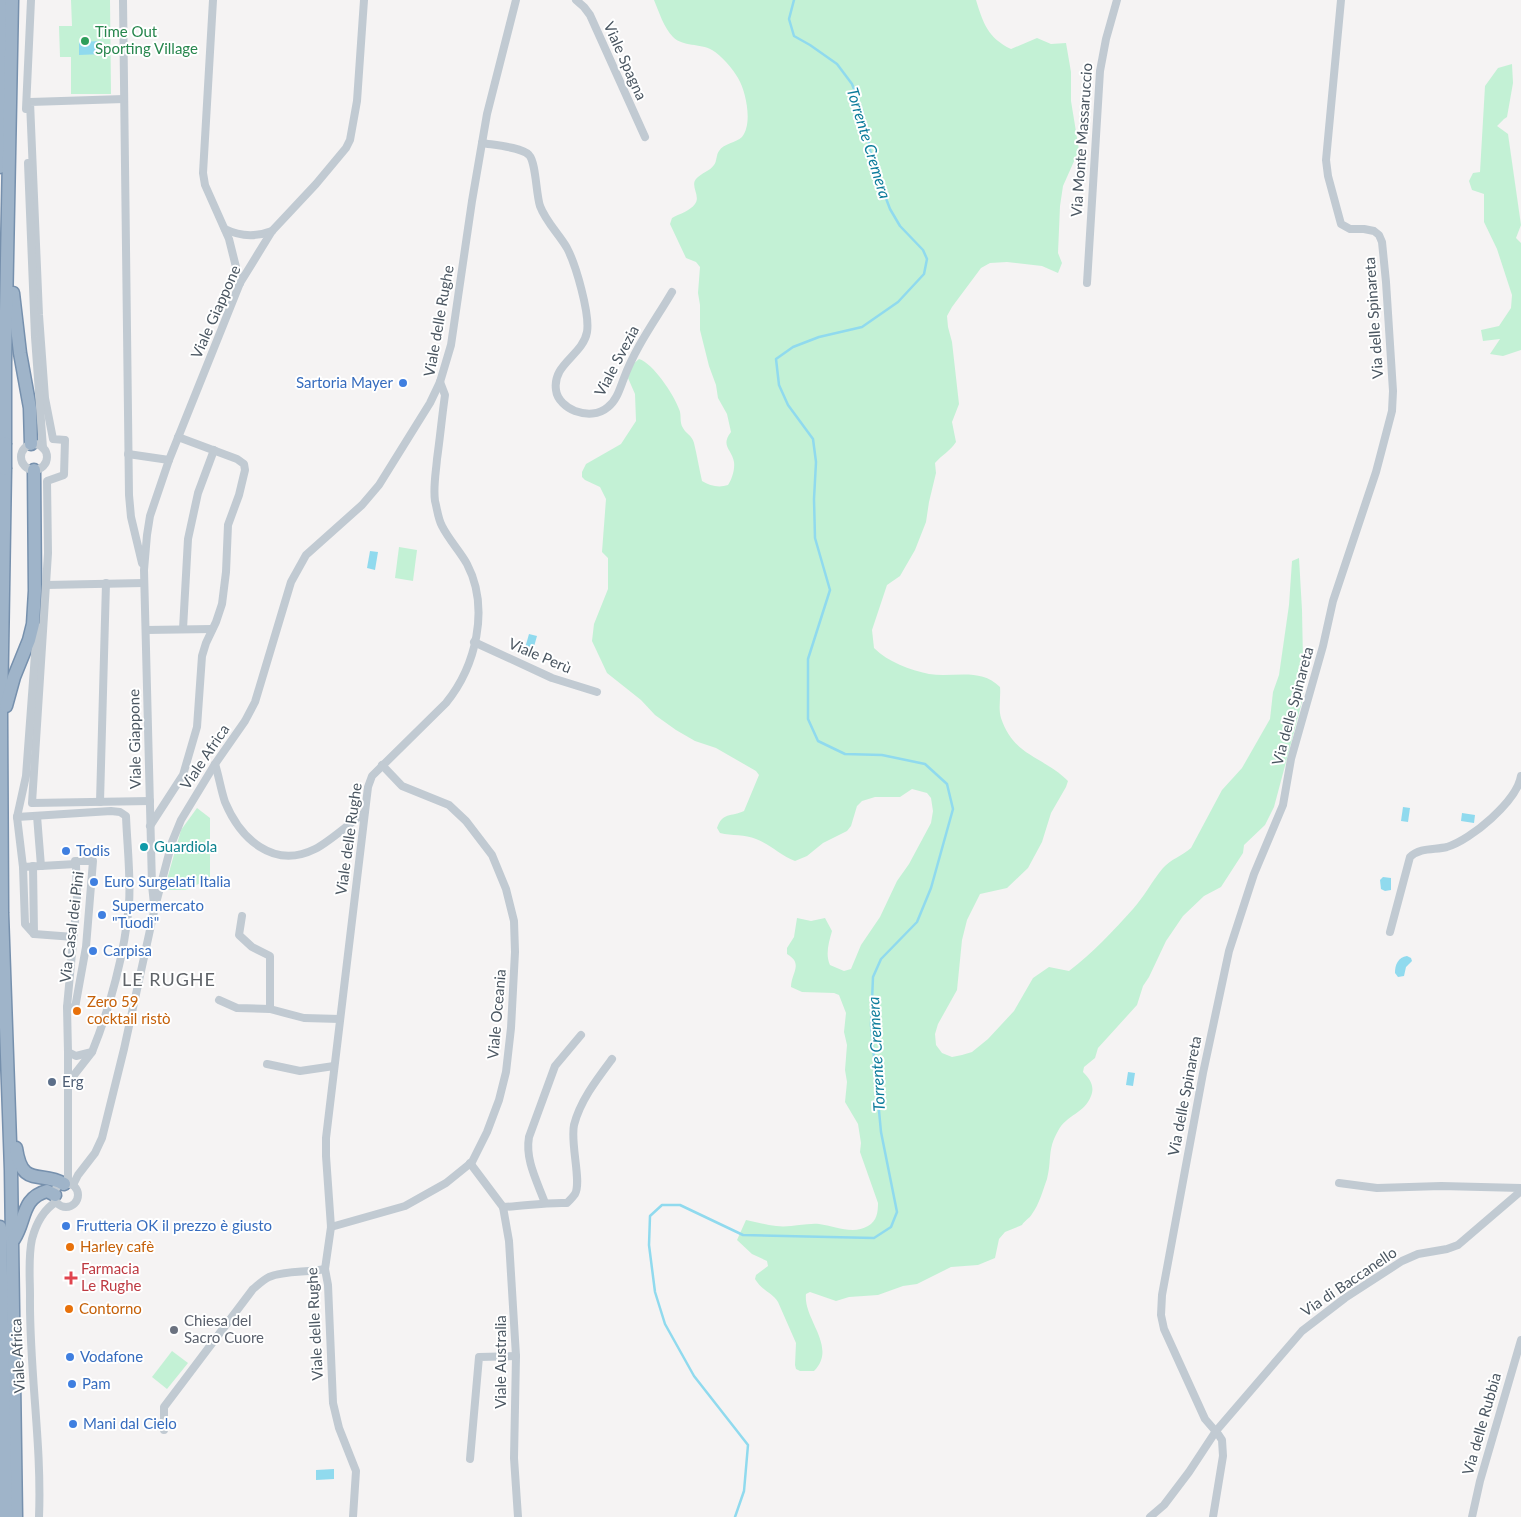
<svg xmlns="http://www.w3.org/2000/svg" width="1521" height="1517" font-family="Lato,sans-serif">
  <rect width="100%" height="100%" fill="#f5f3f3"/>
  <g fill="#c3f1d5">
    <path d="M71 0H110L111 94H71V57H60L59 26H72Z"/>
    <path d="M654 0H976C983 23 988 38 1011 49L1037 38 1051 44 1066 43 1071 72V101L1079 150 1063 186 1060 206 1058 253 1062 263 1058 273 1042 266 1007 262 990 263 981 268 952 307 947 316 948 327 952 342 959 404 952 422 956 442C950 451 942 455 935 463L936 473 929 502 926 522 915 550 900 576 887 585 872 630 874 648C888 662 910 670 929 674 954 678 980 667 1000 687 1001 697 998 708 1001 718 1014 757 1043 756 1068 781L1066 787 1051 813 1042 842 1028 868 1007 888 980 894 967 920 962 940 957 990 938 1024 935 1034 936 1045 942 1053 952 1057 962 1055 972 1052 988 1039 1014 1011 1033 978 1049 967 1069 971C1093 953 1113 931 1133 909 1144 897 1152 881 1163 868 1171 859 1182 856 1191 848L1222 790 1242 768 1270 719 1273 692 1279 675 1289 605 1292 561 1299 558 1302 610 1303 661 1305 682 1302 702 1274 807 1265 825 1244 845 1243 853 1221 887 1204 896 1183 916 1166 941 1149 977 1143 986 1137 1005 1098 1048 1095 1058 1084 1067 1083 1072C1090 1079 1095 1086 1091 1096 1084 1114 1067 1114 1058 1131 1047 1150 1052 1160 1047 1179 1043 1190 1039 1205 1032 1214 1029 1219 1025 1220 1022 1225L1005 1232 999 1239 995 1258 978 1265 951 1267 917 1284 903 1286 878 1295 849 1297 836 1301 810 1292 806 1294C803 1319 838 1347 814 1371H800L796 1369 795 1365 796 1343 778 1302C772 1292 763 1292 755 1279L756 1275 768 1266 767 1261 752 1254 737 1240 746 1220C756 1222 766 1225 776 1226 790 1228 805 1223 819 1224 835 1226 853 1235 868 1226 877 1221 878 1212 878 1203L860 1152 861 1143 858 1124 845 1102 847 1082 845 1070 847 1045 844 1032 846 1013 839 995 834 993 802 992 791 987C791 973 804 964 787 954V948L794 937 797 918 811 921 825 918 832 931C829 942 825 954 830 965L844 971 851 969 861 945 880 917 897 881 909 864 931 823 933 811 931 798 927 793 912 789 900 797H875L862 801 857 806 851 826 847 831 823 843 807 856 795 861C780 855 771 845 756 839 745 834 732 836 720 833L717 828C722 812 731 817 744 811L759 775 756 771 716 748 695 741 676 730 655 715 641 700 607 673 592 641 594 624 608 589V558L602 552 606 499 600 487 585 480 582 477V472L586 464 621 444 636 421 635 394 628 378 632 365 639 359C653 363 674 395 679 409 682 415 679 422 683 428 686 434 692 435 694 443 697 455 699 468 702 481 710 486 719 488 728 485 732 479 735 469 734 462 732 449 720 446 731 432L727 414 718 398 716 385 709 366 700 330V305L698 293 700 267 696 262 686 258 670 224 672 218C679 214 690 211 695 204 701 196 690 186 696 179 701 173 710 171 714 165 717 161 716 155 719 151 724 143 736 143 742 137 753 124 746 91 738 78 733 69 721 55 712 50 700 43 683 47 673 37 664 28 659 12 654 0Z"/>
    <path d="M1512 64 1513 83 1507 117 1504 119 1497 126 1508 134 1521 225 1516 238 1521 243V350L1503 356 1490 354 1500 339 1483 341 1481 330 1499 326 1511 308 1512 295 1497 249 1484 222V194L1472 190 1469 181 1473 173 1480 172 1485 86 1498 68Z"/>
    <path d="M399 547 417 550 413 581 395 578Z"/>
    <path d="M197 808 210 818V879L185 890H164L181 830Z"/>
    <path d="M172 1351 188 1363 167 1389 152 1377Z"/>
  </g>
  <g fill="#90daee">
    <path d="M102 41V54L79 55V42Z"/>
    <path d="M370 551 378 552 375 570 367 568Z"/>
    <path d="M529 634 537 636 533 650 525 648Z"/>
    <path d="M1403 807 1410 808 1408 822 1401 821Z"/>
    <path d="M1462 813 1475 815 1474 823 1461 821Z"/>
    <path d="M1383 877 1391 878V890L1385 891 1381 889 1380 880Z"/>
    <path d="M1407 956 1411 958 1412 961 1406 967 1404 976 1398 977 1395 973C1395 965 1398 957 1407 956Z"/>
    <path d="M1128 1072 1135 1073 1133 1086 1126 1085Z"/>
    <path d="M334 1469V1479L316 1480V1470Z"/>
  </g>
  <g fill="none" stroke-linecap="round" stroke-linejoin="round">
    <path stroke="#90daee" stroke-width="2.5" d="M735 1517 744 1491 748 1445 694 1376 665 1324 655 1292 649 1245 650 1216 662 1205H680L743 1235 874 1238 891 1227 897 1212 881 1132 871 1025 873 977 881 959 917 922 931 888 953 809 947 784 925 764 882 755 845 754 818 741 808 719V659L830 590 815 538 814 499 816 462 813 439 788 405 779 385 776 359 793 347 819 337 862 327 898 302 924 274 927 259 923 250 900 226 890 209 873 164 862 110 852 84 837 64 810 45 794 36 789 19 794 0"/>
    <g stroke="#7690ad" stroke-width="15">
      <g id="trunk">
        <path d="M0 167 2 0"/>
        <path d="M13 293 20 353 30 408 31 444"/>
        <path d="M5 443V363L12 0"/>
        <path d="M5 469 1 714 2 913 11 1170 16 1517"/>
        <path d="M6 706 14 677 29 640 33 624 35 591 34 470"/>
        <path d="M16 1148C22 1189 41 1170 64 1184"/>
        <path d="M0 1227 6 1517"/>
        <path d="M14 1239C26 1221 21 1198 47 1191L55 1195"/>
      </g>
    </g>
    <g stroke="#c1cad2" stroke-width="8">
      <path d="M123 0 129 495 131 517 142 563"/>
      <path d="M213 0 203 173 205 185 229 239 240 283"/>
      <path d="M576 0 584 7 590 15 645 137"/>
      <path d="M124 99 30 102 39 315 45 398 53 439 65 440 64 475 47 481 48 553 32 803 150 801"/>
      <path d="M26 109 31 0"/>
      <path d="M482 143C493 145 522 147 529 155 536 162 536 194 540 206 546 222 559 234 567 248 576 265 590 314 587 332 583 355 552 364 556 390 557 400 567 408 575 411 586 415 599 415 608 407 617 400 620 388 624 378 636 346 655 321 672 292"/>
      <path d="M28 163 35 337 43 448"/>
      <path d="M225 229C241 237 256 237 272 231"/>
      <path d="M1087 283 1100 71 1106 39 1117 0"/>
      <circle cx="34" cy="457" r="13"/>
      <path d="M128 454 169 460"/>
      <path d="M46 585 144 583"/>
      <path d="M183 629 188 539 198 493 214 450"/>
      <path d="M146 630 212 629"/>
      <path d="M474 642 552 678 597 692"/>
      <path d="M215 764C219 777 221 790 225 802 240 838 273 870 315 849 329 842 350 823 364 813"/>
      <path d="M100 802 106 583"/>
      <path d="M111 811 120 812 126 816C127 844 131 877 129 904 125 952 110 1008 92 1052L76 1056 68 1052 67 1007 77 899 76 864 23 867 17 817Z"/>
      <path d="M37 816 41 866"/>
      <path d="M17 817 26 776 37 627"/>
      <path d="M150 826 183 775 197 727 202 656 206 643 216 622 222 604 226 572 228 525 239 495 245 470 244 464 237 459 178 437"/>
      <path d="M33 866 34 934"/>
      <path d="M23 867 25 924 34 934 74 937"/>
      <path d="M154 904 152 885 144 570 147 535 150 516 169 460 240 283 272 231 316 184 346 148 350 140 357 101 364 0"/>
      <path d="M242 916 239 935 252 947 270 956V1009"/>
      <path d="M1390 932 1410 857C1420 847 1435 850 1447 847 1471 840 1517 801 1521 776"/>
      <path d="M219 1000 237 1008 270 1009 304 1018 340 1019"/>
      <path d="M67 1007 75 1008 86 947 93 861H75L76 864"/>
      <path d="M267 1064 300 1071 334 1066"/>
      <path d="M67 1084 92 1052"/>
      <path d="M470 1163 503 1207 509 1241 516 1356 514 1458 518 1517"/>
      <path d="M1339 1183 1377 1188 1441 1186 1521 1188"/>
      <circle cx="66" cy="1195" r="12"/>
      <path d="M68 1184V1052"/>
      <path d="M73 1185 78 1175 95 1153 102 1138 124 1049 155 907 172 842 181 820 215 764 245 721 255 702 291 582 306 555 362 505 379 485 430 403 440 382 451 345 472 201 487 114 516 0"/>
      <path d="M545 1203C537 1181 525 1160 529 1137L555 1066 581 1035"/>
      <path d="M503 1207C525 1206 546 1202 567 1203 570 1200 573 1197 575 1194 582 1182 570 1144 574 1125 580 1101 597 1079 612 1059"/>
      <path d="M331 1227 405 1206 446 1183 472 1162 487 1132 499 1100 506 1072 511 1028 515 952 514 921 506 889 492 855 466 821 449 805 402 786 382 765"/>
      <path d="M164 1430V1407L253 1289C258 1285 263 1280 269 1277 286 1270 306 1273 325 1269"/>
      <path d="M470 1459 479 1357 516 1356"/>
      <path d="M39 1517C42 1443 29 1370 30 1296 30 1277 28 1257 32 1239 36 1224 43 1210 56 1202"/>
      <path d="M353 1517 356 1471 339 1428 333 1403 328 1285 325 1269 331 1227 326 1156V1138L368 787 372 776 446 703C476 666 490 608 467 564 460 551 449 540 442 526 438 519 437 508 435 501 433 487 436 472 437 459 440 438 442 416 445 395L440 382"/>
      <path d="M1150 1517 1164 1505 1189 1472 1216 1431 1302 1331 1345 1298 1402 1261 1418 1254 1447 1249 1458 1245 1521 1191"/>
      <path d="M1213 1517 1223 1456 1222 1440 1218 1434 1205 1419 1164 1329 1161 1315 1162 1295 1203 1073 1229 951 1254 874 1283 805 1291 759 1323 646 1333 601 1376 472 1392 411 1393 391 1386 282 1382 242 1379 235 1374 231 1364 229H1350L1341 224 1328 176 1326 160 1341 0"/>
      <path d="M1472 1517 1480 1481 1521 1340"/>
    </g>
    <use href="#trunk" stroke="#9fb4c9" stroke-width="12"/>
    <g stroke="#7690ad" stroke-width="15" stroke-linecap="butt">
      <path id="trunk-bridge" d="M5 443V469"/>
    </g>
    <use href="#trunk-bridge" stroke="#9fb4c9" stroke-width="12"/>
  </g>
  <circle fill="#2e9e5b" stroke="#fff" stroke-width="2" cx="85" cy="41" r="5"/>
  <g fill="#3f7fe0" stroke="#fff" stroke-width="2">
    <circle cx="403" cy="383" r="5"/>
    <circle cx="66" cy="851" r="5"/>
    <circle cx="94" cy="882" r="5"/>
    <circle cx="102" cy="915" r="5"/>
    <circle cx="93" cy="951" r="5"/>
    <circle cx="66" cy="1226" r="5"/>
    <circle cx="70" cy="1357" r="5"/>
    <circle cx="72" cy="1384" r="5"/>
    <circle cx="73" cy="1424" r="5"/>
  </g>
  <circle fill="#0f9aa8" stroke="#fff" stroke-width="2" cx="144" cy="847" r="5"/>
  <g fill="#e8710a" stroke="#fff" stroke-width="2">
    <circle cx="77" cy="1011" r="5"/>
    <circle cx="70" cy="1247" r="5"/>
    <circle cx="69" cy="1309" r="5"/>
  </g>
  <circle fill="#5c6f8a" stroke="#fff" stroke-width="2" cx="52" cy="1082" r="5"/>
  <path fill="#e0444e" stroke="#fff" stroke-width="2" d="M68.5 1270.5h5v5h5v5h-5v5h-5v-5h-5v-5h5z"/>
  <circle fill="#6b7280" stroke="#fff" stroke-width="2" cx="174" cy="1330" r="5"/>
  <g text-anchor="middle" stroke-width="4" stroke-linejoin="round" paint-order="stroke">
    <g font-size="15" fill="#27864d" stroke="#fff" text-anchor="start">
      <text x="95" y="37">Time Out<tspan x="95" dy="17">Sporting Village</tspan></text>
    </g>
    <g font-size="15" fill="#4a5661" stroke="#fff">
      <text transform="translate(625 61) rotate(66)" y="5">Viale Spagna</text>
      <text transform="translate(1082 140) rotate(-86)" y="5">Via Monte Massaruccio</text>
      <text transform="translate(216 312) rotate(-66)" y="5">Viale Giappone</text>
      <text transform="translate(1374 318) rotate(-94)" y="5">Via delle Spinareta</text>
      <text transform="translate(439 321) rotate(-80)" y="5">Viale delle Rughe</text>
      <text transform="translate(617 361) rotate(-62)" y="5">Viale Svezia</text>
      <text transform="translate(540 656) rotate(23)" y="5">Viale Perù</text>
      <text transform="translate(1293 706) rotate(-75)" y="5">Via delle Spinareta</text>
      <text transform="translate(135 739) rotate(-91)" y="5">Viale Giappone</text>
      <text transform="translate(205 757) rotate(-56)" y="5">Viale Africa</text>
      <text transform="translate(349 839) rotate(-82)" y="5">Viale delle Rughe</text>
      <text transform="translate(72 927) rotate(-83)" y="5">Via Casal dei Pini</text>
      <text transform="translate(497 1014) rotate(-85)" y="5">Viale Oceania</text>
      <text transform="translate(1185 1096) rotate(-79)" y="5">Via delle Spinareta</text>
      <text transform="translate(1349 1282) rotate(-34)" y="5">Via di Baccanello</text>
      <text transform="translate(315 1324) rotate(-93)" y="5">Viale delle Rughe</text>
      <text transform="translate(18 1356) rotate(-93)" y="5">Viale Africa</text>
      <text transform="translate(501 1362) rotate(-90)" y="5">Viale Australia</text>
      <text transform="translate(1482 1424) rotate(-74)" y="5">Via delle Rubbia</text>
    </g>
    <g font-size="15" fill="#366cbe" stroke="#fff" text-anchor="start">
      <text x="393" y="388" text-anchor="end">Sartoria Mayer</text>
      <text x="76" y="856">Todis</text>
      <text x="104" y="887">Euro Surgelati Italia</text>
      <text x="112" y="911">Supermercato<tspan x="112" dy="17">"Tuodì"</tspan></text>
      <text x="103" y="956">Carpisa</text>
      <text x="76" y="1231">Frutteria OK il prezzo è giusto</text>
      <text x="80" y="1362">Vodafone</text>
      <text x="82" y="1389">Pam</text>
      <text x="83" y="1429">Mani dal Cielo</text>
    </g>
    <g font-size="15" fill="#0d838f" stroke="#fff" text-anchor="start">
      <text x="154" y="852">Guardiola</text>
    </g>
    <g font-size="15" fill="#c56008" stroke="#fff" text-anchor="start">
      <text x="87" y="1007">Zero 59<tspan x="87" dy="17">cocktail ristò</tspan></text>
      <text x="80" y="1252">Harley cafè</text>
      <text x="79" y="1314">Contorno</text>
    </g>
    <g font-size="15" fill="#4e5e75" stroke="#fff" text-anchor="start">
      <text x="62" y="1087">Erg</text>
    </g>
    <g font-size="15" fill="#be3a42" stroke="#fff" text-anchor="start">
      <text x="81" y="1274">Farmacia<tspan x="81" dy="17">Le Rughe</tspan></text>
    </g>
    <g font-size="15" fill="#5b616d" stroke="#fff" text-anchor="start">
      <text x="184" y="1326">Chiesa del<tspan x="184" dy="17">Sacro Cuore</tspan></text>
    </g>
    <g font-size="16" font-style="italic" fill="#0c7c9b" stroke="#fff">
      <text transform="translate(869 143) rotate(73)" y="6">Torrente Cremera</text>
      <text transform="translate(876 1054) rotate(-93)" y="6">Torrente Cremera</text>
    </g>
    <g font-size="18" letter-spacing="1" fill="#5f6368" stroke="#fff">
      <text x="169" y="986">LE RUGHE</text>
    </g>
  </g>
</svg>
